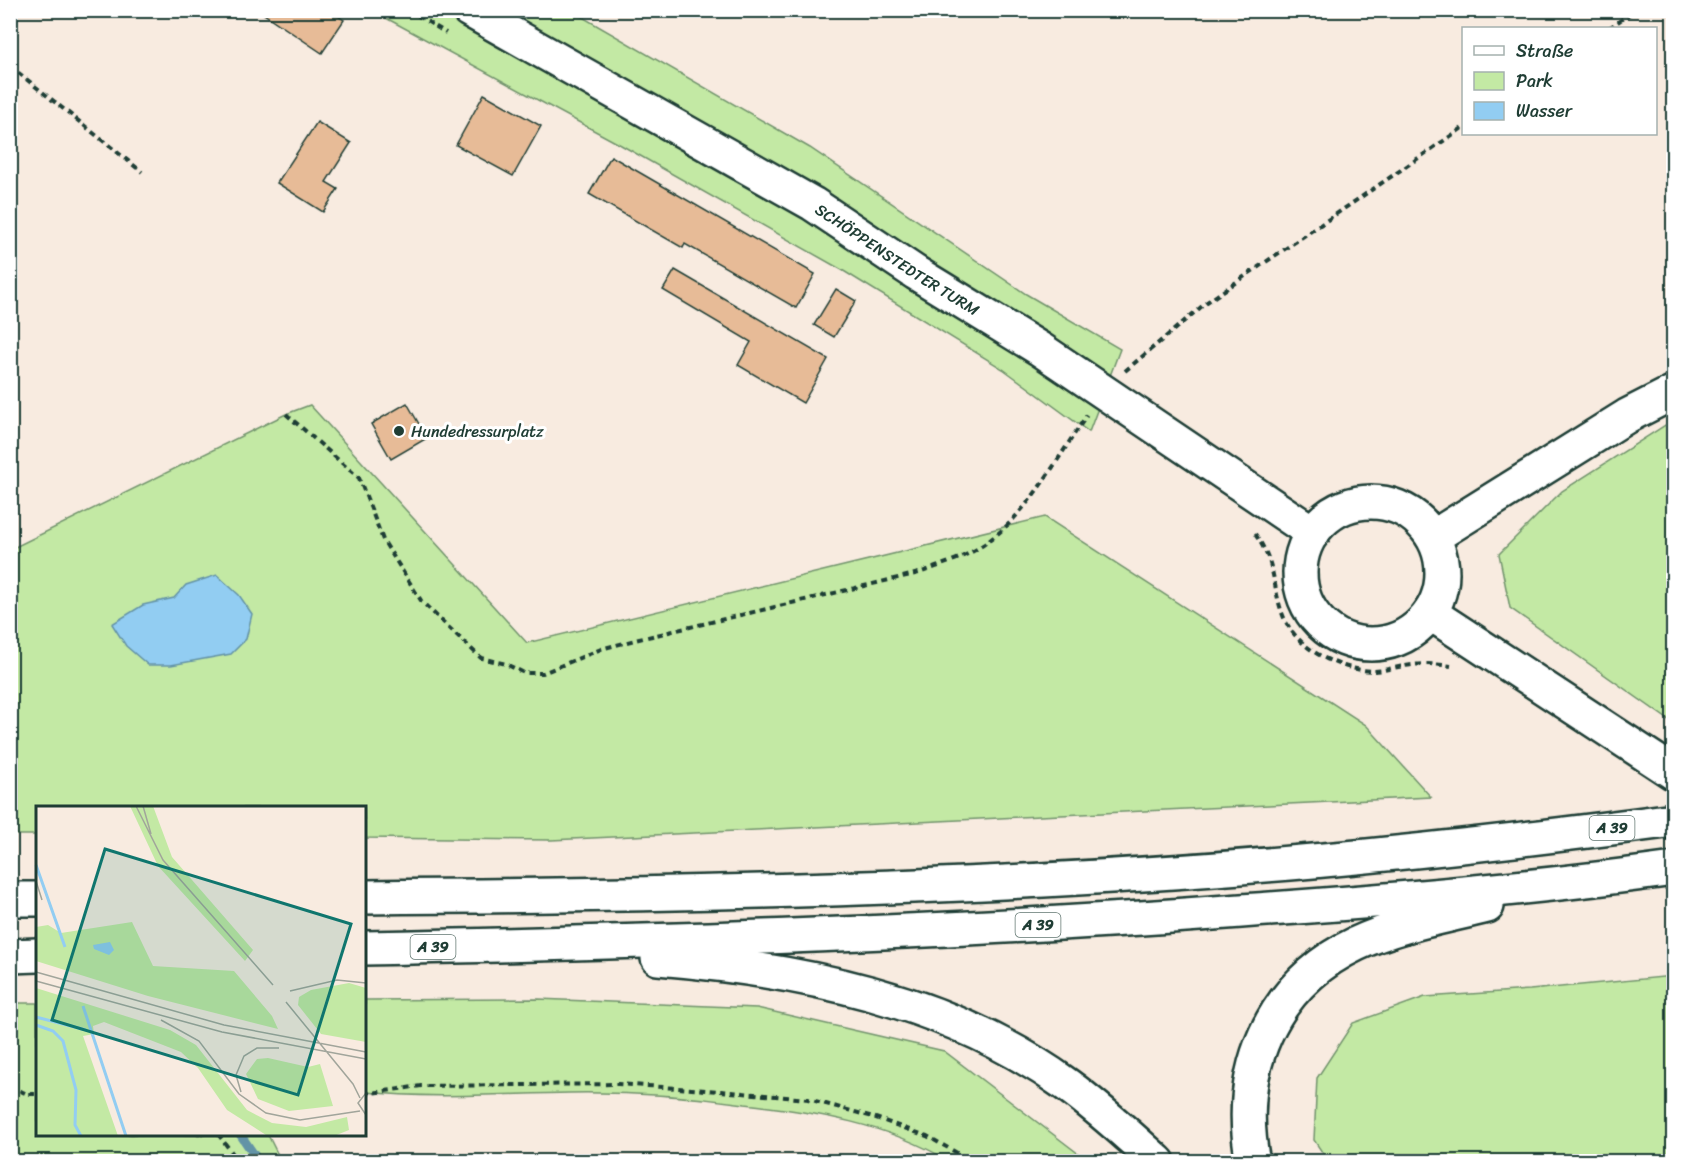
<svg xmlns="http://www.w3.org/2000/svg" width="1684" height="1172" font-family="Sriracha,sans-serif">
  <rect width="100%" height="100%" fill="#f8ebe0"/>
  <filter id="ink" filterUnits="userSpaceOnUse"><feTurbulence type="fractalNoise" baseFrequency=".0167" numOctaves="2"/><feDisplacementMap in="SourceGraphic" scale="12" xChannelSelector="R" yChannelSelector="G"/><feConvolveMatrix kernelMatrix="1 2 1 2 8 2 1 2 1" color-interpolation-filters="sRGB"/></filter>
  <g filter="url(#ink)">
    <g fill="#c3e9a4" stroke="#71936c" stroke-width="1.5">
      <path d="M373 11H572L810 148 1026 294 1120 349 1089 432 1003 369 842 270 621 145Z"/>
      <path d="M310 405 527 643 1045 517 1366 725 1431 797 551 840 365 838 364 808H38L37 835H11V549L286 414Z"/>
      <path d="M1673 420V723L1510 608 1499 554 1562 491Z"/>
      <path d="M1673 976V1161H1328L1314 1140 1317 1078 1353 1023 1425 997 1530 990Z"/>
      <path d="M538 999 757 1008 944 1051 1088 1161H949C887 1124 816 1112 745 1104 687 1096 628 1092 569 1093 501 1094 432 1099 365 1092V1000Z"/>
      <path d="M11 1003H37L38 1134 268 1135 281 1161H11Z"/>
    </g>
    <path fill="#92cdf2" stroke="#6493a6" stroke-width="1.5" d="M217 575 239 595 252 614 246 639 231 654 171 665H148L126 646 112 624 143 605 174 598 186 585Z"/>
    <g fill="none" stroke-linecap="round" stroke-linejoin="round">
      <path stroke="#6493a6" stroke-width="9" d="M240 1134 259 1162"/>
    </g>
    <g fill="#e7bb97" stroke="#1f3d34" stroke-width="1.5">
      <path d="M258 10H329L344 20 322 53Z"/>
      <path d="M484 94 541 126 513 176 456 145Z"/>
      <path d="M317 122 351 143 326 182 338 189 323 212 277 183Z"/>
      <path d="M611 156 815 274 796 308 685 244 683 248 589 194Z"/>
      <path d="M675 270 828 359 803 403 738 365 751 342 663 290Z"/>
      <path d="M836 289 856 301 834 337 814 325Z"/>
      <path d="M407 403 427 438 391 459 371 424Z"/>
    </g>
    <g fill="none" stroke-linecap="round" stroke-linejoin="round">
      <g stroke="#1f3d34" stroke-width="38">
        <g id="major">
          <path id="s1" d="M469 10 813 204 916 273 1040 349 1313 533"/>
          <circle cx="1371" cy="573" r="71"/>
          <path d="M1430 613 1674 773"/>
        </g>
      </g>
      <g stroke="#1f3d34" stroke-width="38">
        <g id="highway">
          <path d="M1433 537 1627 416 1674 392"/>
          <path d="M364 897C681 895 998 889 1313 861 1434 850 1554 836 1674 820"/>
          <path d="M10 899H38"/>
          <path d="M364 948C657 942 949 933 1241 911 1385 901 1530 889 1674 869"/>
          <path d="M10 956 38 955"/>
          <path d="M658 958C802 970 948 999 1067 1085 1099 1108 1128 1135 1158 1162"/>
          <path d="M1253 1162C1235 1072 1270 985 1356 944 1396 925 1444 917 1487 906"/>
        </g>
      </g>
      <g stroke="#1f3d34" stroke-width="4" stroke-dasharray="6 4.5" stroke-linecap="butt">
        <path d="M409 10 446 33"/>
        <path d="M1609 28 1635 10"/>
        <path d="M10 66 142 172"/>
        <path d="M1125 371 1207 302 1464 127"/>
        <path d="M286 414 359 478 383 540 422 602 481 658 506 664 524 673H543L601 649 635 640 919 573C941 565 964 558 983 545 1028 515 1056 460 1087 415"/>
        <path d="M1255 534C1262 544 1268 555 1271 567 1276 585 1277 603 1285 620 1300 651 1340 670 1373 671 1384 671 1395 667 1405 666 1421 663 1436 664 1451 666"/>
        <path d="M10 1086 27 1094H38"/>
        <path d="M364 1094 421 1086 618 1084 721 1091 808 1099 873 1117 927 1136 973 1162"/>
        <path d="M218 1134 239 1162"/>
      </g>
      <use href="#major" stroke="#fff" stroke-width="33"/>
      <use href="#highway" stroke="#fff" stroke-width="33"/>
    </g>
  </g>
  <circle fill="#1f3d34" stroke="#fff" stroke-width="2" cx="399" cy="431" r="6"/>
  <g text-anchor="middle" stroke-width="6" stroke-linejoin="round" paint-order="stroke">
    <g fill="#fff" stroke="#627771" stroke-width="1.5">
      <rect x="1589.5" y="816" width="45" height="24" rx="4.5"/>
      <rect x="1015.5" y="913" width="45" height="24" rx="4.5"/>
      <rect x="410.5" y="935" width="45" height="24" rx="4.5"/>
    </g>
    <g font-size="15" font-weight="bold" fill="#1f3d34">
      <text x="1612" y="833">A 39</text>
      <text x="1038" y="930">A 39</text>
      <text x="433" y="952">A 39</text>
    </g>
    <g font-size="16" fill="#1f3d34" stroke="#fff">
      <text dy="6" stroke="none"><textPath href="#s1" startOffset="496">SCHÖPPENSTEDTER TURM</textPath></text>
    </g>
    <g font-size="16" fill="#1f3d34" stroke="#fff" text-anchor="start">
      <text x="411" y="437">Hundedressurplatz</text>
    </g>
  </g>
  <g transform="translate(36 806)">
    <rect width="330" height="330" fill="#f8ebe0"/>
    <path d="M94 0H117L136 51 217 144 209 155 122 60ZM96 116 117 160 198 165 236 210 242 223 112 190 0 155V121L12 119 25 127ZM313 177 330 182V236L285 228 262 199 263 191 275 184ZM0 182 134 224 160 239 211 304 236 317 270 321 311 311 313 324 298 330 230 329 191 304 162 262 145 246 68 216 57 220 58 228 47 230 82 330H0ZM232 252 272 261 284 258 297 300 253 305 222 293 210 268 221 253Z" fill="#c3e9a4"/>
    <path d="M74 136 78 144 73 149 58 143 57 139Z" fill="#92cdf2"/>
    <path fill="none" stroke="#92cdf2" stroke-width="3" d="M0 59 29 141M47 200 90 330M0 211 50 224M0 219 17 225 27 235 40 284 39 319 45 330"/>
    <path fill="none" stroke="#a1a59b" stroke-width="1.5" d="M100 0 127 54 237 179M107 0 115 28M0 75 6 94M0 166 188 219 330 246M0 175 186 226 330 253M254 185 301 174 330 177M250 196 317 278 324 292M125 214 163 235 203 288 230 307 264 314 324 305M205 286 200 269 208 250 221 242H243M330 287 322 297 330 309"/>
    <path fill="#0f766e" fill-opacity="0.15" stroke="#0f766e" stroke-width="3" d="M69 43 315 118 262 289 16 214Z"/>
    <rect width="330" height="330" fill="none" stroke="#1f3d34" stroke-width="3"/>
  </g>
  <rect width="1684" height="1172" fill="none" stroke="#fff" stroke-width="36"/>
  <rect x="18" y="18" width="1648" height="1136" fill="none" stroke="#1f3d34" stroke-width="2" filter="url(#ink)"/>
  <rect x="1462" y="27" width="195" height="108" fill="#ffffff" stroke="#a5b1ae" stroke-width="1.5"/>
  <rect x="1474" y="46" width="30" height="9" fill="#ffffff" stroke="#a5b1ae" stroke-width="1.5"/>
  <text x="1516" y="57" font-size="18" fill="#1f3d34">Straße</text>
  <rect x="1474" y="72" width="30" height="18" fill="#c3e9a4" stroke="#a5b1ae" stroke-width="1.5"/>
  <text x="1516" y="87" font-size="18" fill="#1f3d34">Park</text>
  <rect x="1474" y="102" width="30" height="18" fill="#92cdf2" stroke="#a5b1ae" stroke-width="1.5"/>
  <text x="1516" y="117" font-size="18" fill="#1f3d34">Wasser</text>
</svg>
